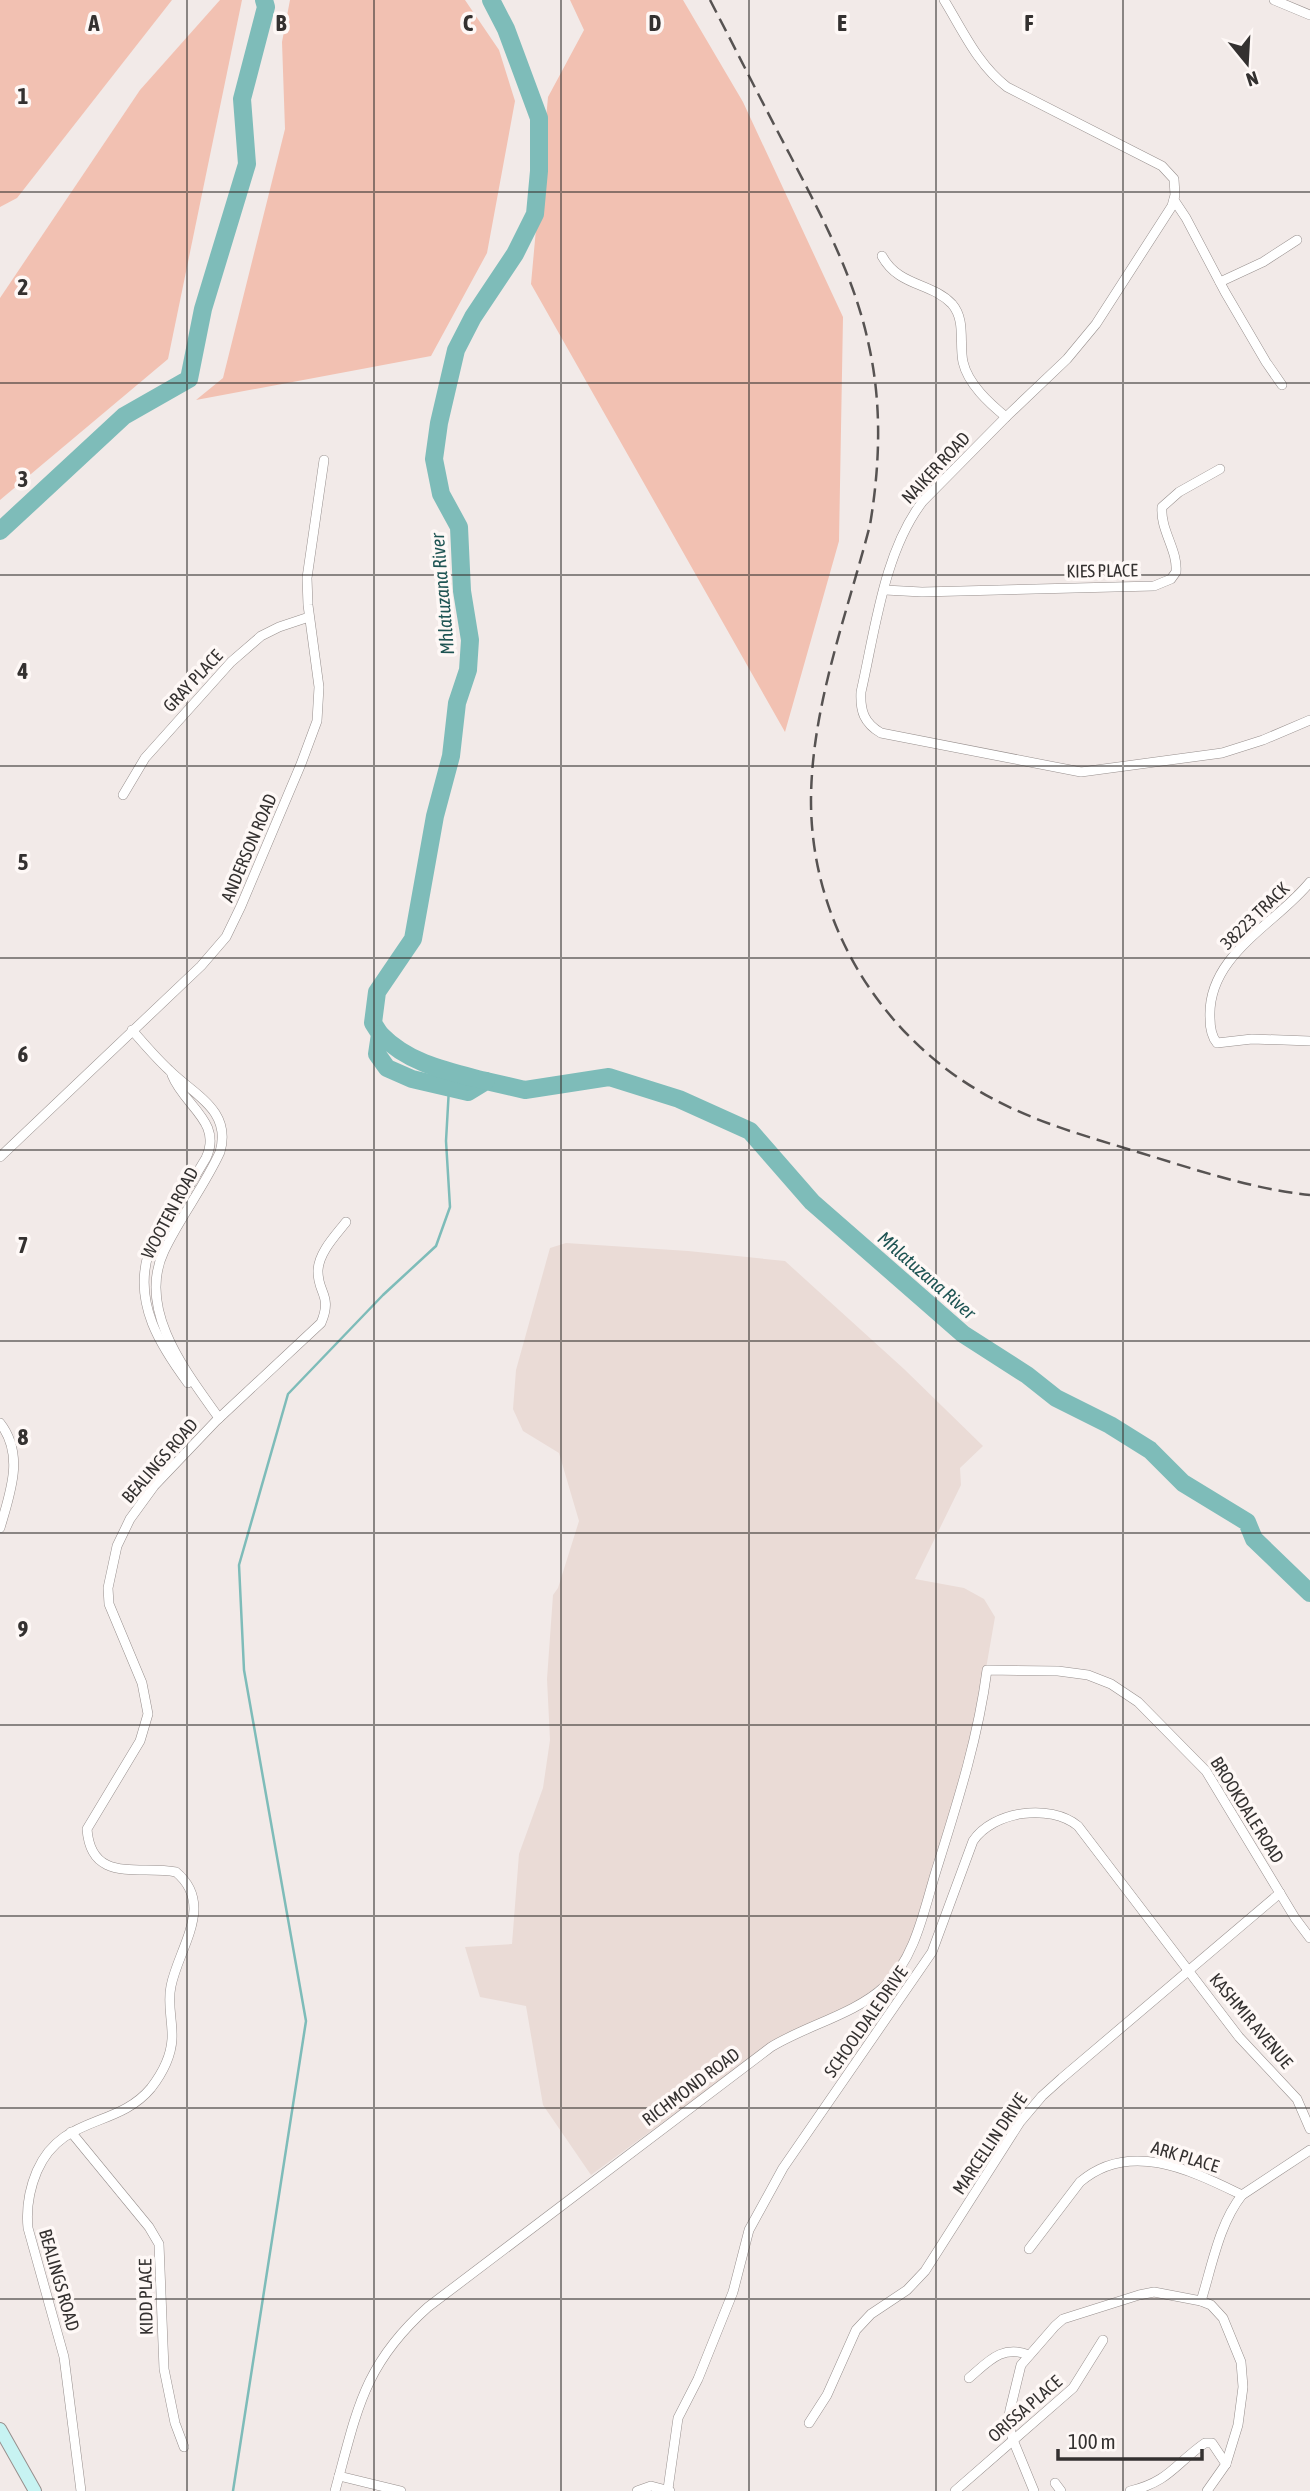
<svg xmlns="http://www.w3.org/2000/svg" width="1310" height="2491" font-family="'Asap Condensed',sans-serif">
  <rect width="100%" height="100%" fill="#f2eae8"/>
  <path fill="#eadbd6" d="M566 1243 688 1251 785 1261 904 1369 983 1446 960 1468 961 1485 915 1579 964 1588 984 1599 995 1617 976 1726 922 1914 897 1971 870 1996 768 2045 591 2175 543 2105 526 2006 480 1997 465 1947 512 1944 519 1854 543 1788 550 1740 547 1679 553 1595 558 1588 579 1521 559 1453 523 1431 513 1409 516 1370 550 1248Z"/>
  <g fill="#f2c1b2">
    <path d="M0 0H172L17 198 0 207Z"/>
    <path d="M220 0H242L168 359 0 500V298L140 90Z"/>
    <path d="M290 0H465L499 50 515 101 487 253 431 356 196 400 223 378 285 129 282 42Z"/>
    <path d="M570 0H683L743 102 843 317 839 541 785 732 531 284 548 97 584 30Z"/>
  </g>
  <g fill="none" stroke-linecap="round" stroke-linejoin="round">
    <path stroke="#7ebcb9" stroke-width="2.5" d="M233 2491 306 2021 244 1670 239 1565 288 1394 383 1295 436 1246 450 1207 446 1141 449 1088"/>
    <g stroke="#7ebcb9" stroke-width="18">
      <path d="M491 0 506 29 539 118V171L535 214 515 254 473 317 456 350 439 423 434 459 441 494 459 527 462 591 470 640 468 670 457 703 451 756 435 816 413 939 377 992 373 1023 380 1034 377 1054 387 1068 412 1079 468 1092 486 1081 525 1090 609 1077 679 1099 750 1131 812 1202 963 1334 1027 1375 1056 1398 1110 1425 1150 1450 1183 1483 1247 1522 1254 1539 1310 1593"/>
      <path d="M0 531 124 416 189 379 203 309 247 164 242 99 266 7 264 0"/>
      <path d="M380 1034C409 1064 447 1071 486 1081"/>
    </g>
    <g stroke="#978f8d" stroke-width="10">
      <g id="street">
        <path d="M944 0C963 31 978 65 1007 87L1162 166 1174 179 1175 195 1172 206 1096 324 1067 359 1006 417 923 501C884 551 875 631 861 692 860 711 864 723 881 733L1081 772 1222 753 1263 740 1310 720"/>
        <path d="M1274 0 1310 15"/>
        <path d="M1174 200 1186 218 1225 292 1266 362 1282 385"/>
        <path d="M882 256C899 287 931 282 952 304 966 320 959 343 963 362 968 384 989 403 1006 417"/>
        <path d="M1220 282 1263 262 1297 240"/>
        <path d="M885 590 922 592 1154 586 1171 579 1176 572C1178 550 1160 530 1162 507L1179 492 1220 469"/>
        <path d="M123 795 145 758 231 662 261 636 279 627 309 617"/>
        <path d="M1310 882C1276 924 1207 955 1210 1018 1210 1027 1211 1036 1217 1043L1252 1039 1310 1041"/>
        <path d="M132 1030C144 1044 156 1058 169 1070 194 1095 232 1110 220 1152 204 1187 180 1217 164 1251 136 1310 187 1373 219 1418"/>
        <path d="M172 1075C184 1106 223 1122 206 1158L148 1255C134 1304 160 1345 188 1383"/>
        <path d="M0 1157 201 966 226 937 241 906 301 764 317 721 319 687 308 605 307 578 324 460"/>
        <path d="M0 1423C25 1455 10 1493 0 1528"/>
        <path d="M71 2132 149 2227 159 2244 164 2369 175 2423 184 2447"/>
        <path d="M1029 2249 1080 2182C1130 2139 1192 2171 1242 2195"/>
        <path d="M1201 2301C1212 2266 1219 2224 1242 2195L1310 2150"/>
        <path d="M969 2378C988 2362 1002 2344 1029 2355"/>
        <path d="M809 2423 827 2395 856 2330 871 2314 907 2290 925 2271 1020 2122 1042 2096 1062 2078 1280 1893"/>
        <path d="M339 2476 401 2491"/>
        <path d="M1055 2483 1061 2491"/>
        <path d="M668 2489 678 2418 698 2379 733 2292 749 2230 783 2168 932 1952 973 1841C993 1811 1050 1803 1078 1826L1239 2037 1297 2099 1310 2129"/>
        <path d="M81 2491 64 2357 28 2228C26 2208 29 2190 37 2171 62 2114 117 2129 151 2088 161 2075 171 2057 172 2039 173 2022 167 2004 171 1986 176 1961 193 1935 194 1909 194 1894 188 1882 176 1872 139 1865 91 1884 87 1829L140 1741 148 1714 142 1683 109 1604 108 1588 117 1546 130 1519 154 1486 216 1421 321 1323C333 1295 317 1293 318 1270 319 1252 336 1235 346 1222"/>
        <path d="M335 2491C357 2411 363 2365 428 2307L771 2047C805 2026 855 2014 884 1987 915 1959 924 1910 936 1871 957 1804 978 1739 987 1670L1058 1671 1088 1675 1111 1684 1138 1702 1206 1771 1295 1918 1310 1938"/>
        <path d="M637 2491 651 2486 670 2491"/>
        <path d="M955 2491 1073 2388 1103 2340"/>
        <path d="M1034 2491 1013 2440 1008 2422 1010 2410 1021 2365 1055 2326 1063 2319 1139 2295 1154 2292 1201 2301 1211 2305 1223 2318 1241 2362 1243 2387 1238 2425 1226 2464 1207 2491"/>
        <path d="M1130 2491C1169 2482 1176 2463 1205 2443H1212L1226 2464"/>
      </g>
    </g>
    <g stroke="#978f8d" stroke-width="14">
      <path id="secondary" d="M0 2429 35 2491"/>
    </g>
    <use href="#street" stroke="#fff" stroke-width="9"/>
    <use href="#secondary" stroke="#c7f3f2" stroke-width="12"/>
    <path stroke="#575352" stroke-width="2.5" stroke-dasharray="14 7" stroke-linecap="butt" d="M710 0C737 52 763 104 790 155 822 217 855 278 869 346 882 405 880 465 870 525 847 614 812 705 811 798 810 918 876 1030 979 1091 1029 1121 1086 1136 1141 1153 1197 1170 1252 1189 1310 1195"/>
  </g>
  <path fill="none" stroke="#343130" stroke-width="2" stroke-opacity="0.55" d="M187 0V2491M374 0V2491M561 0V2491M749 0V2491M936 0V2491M1123 0V2491M0 192H1310M0 383H1310M0 575H1310M0 766H1310M0 958H1310M0 1150H1310M0 1341H1310M0 1533H1310M0 1725H1310M0 1916H1310M0 2108H1310M0 2299H1310"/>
  <g text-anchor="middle" stroke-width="7" stroke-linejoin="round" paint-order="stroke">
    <g font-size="18" fill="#343130" stroke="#fef8f6">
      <text transform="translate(936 468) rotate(-47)" y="6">NAIKER ROAD</text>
      <text transform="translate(1102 571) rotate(-1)" y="6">KIES PLACE</text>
      <text transform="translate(193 681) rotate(-47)" y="6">GRAY PLACE</text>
      <text transform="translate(249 848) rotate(-67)" y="6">ANDERSON ROAD</text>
      <text transform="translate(1255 916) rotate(-44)" y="6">38223 TRACK</text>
      <text transform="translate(170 1213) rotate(-62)" y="6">WOOTEN ROAD</text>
      <text transform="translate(160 1461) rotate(-49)" y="6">BEALINGS ROAD</text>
      <text transform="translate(1247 1810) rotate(58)" y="6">BROOKDALE ROAD</text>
      <text transform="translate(1251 2021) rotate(50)" y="6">KASHMIR AVENUE</text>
      <text transform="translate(866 2022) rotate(-55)" y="6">SCHOOLDALE DRIVE</text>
      <text transform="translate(691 2087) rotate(-37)" y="6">RICHMOND ROAD</text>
      <text transform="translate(990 2144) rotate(-56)" y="6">MARCELLIN DRIVE</text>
      <text transform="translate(1185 2157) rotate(17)" y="6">ARK PLACE</text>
      <text transform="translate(59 2280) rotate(74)" y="6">BEALINGS ROAD</text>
      <text transform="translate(146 2297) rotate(-91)" y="6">KIDD PLACE</text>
      <text transform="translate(1025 2409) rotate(-41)" y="6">ORISSA PLACE</text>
    </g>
    <g font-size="19" font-style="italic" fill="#1e5453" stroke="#fef8f6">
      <text transform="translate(442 594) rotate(-95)" y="7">Mhlatuzana River</text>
      <text transform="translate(927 1275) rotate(41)" y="7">Mhlatuzana River</text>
    </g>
  </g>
  <g font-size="23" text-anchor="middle" font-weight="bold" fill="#343130" stroke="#fef8f6" stroke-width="7" stroke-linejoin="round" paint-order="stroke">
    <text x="94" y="31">A</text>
    <text x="281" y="31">B</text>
    <text x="468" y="31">C</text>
    <text x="655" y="31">D</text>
    <text x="842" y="31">E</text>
    <text x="1029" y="31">F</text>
    <text x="23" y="104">1</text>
    <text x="23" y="295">2</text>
    <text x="23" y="487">3</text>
    <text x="23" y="679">4</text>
    <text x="23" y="870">5</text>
    <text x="23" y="1062">6</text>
    <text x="23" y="1253">7</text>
    <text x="23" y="1445">8</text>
    <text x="23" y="1637">9</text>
  </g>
  <g transform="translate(1247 63) rotate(162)" stroke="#fef8f6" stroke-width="5" paint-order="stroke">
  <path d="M0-5L12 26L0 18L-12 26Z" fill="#343130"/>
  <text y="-10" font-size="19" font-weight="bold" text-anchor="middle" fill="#343130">N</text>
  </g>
  <path d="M1058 2449v10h144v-10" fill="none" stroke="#343130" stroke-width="3.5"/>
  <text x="1068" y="2449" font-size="21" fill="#343130" stroke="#fef8f6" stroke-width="5" paint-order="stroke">100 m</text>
</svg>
